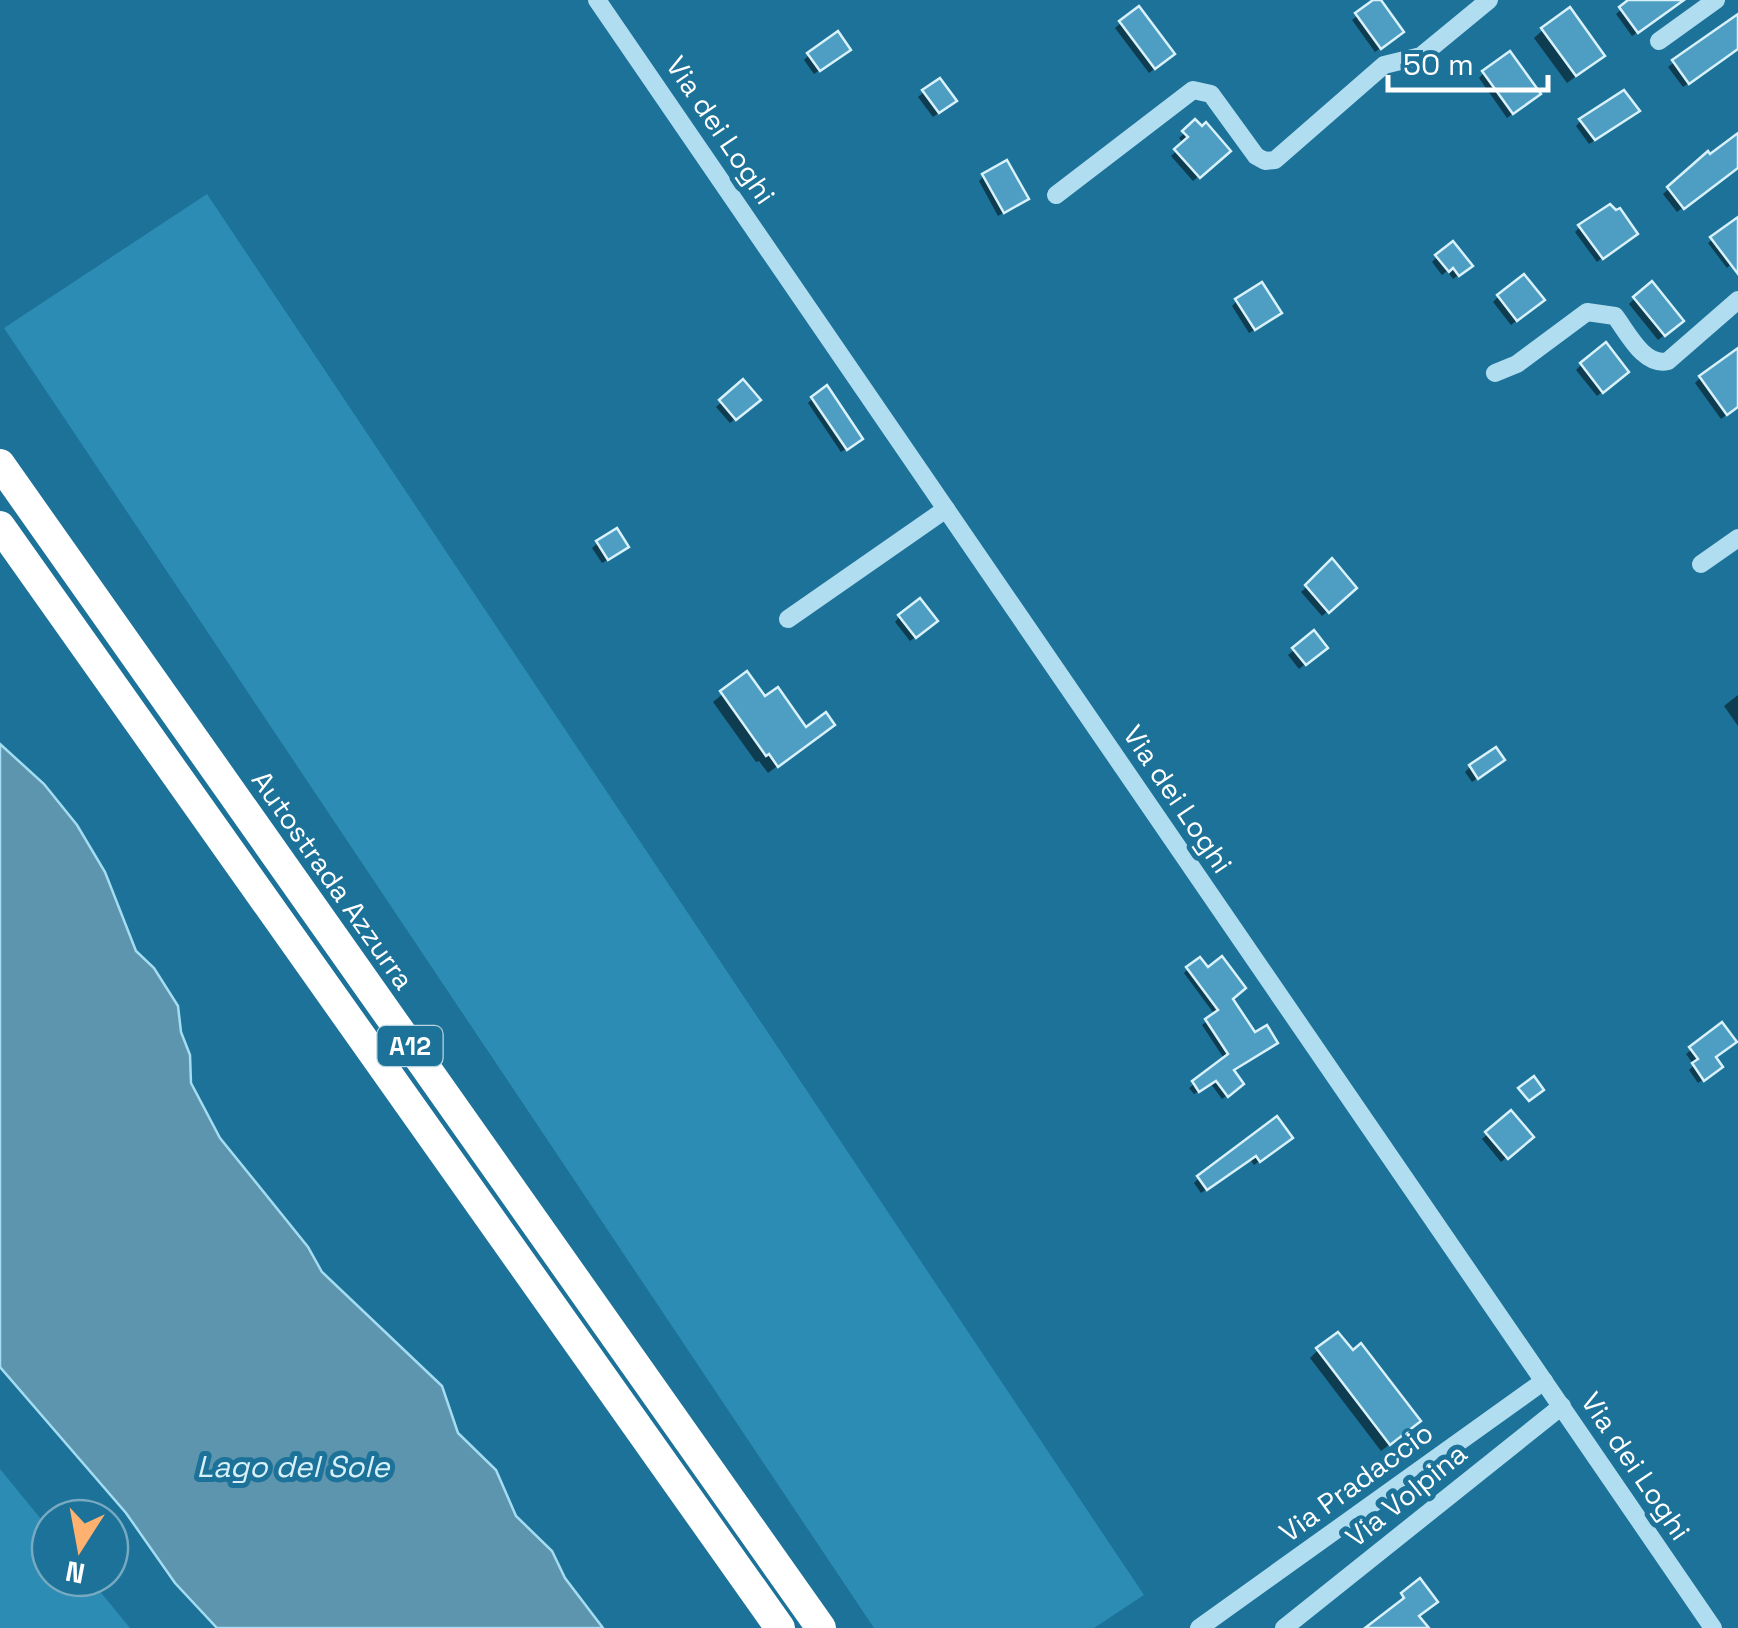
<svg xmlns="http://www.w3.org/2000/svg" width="1738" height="1628" font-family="'Space Grotesk',sans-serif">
  <rect width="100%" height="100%" fill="#1c7298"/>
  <g fill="#2c8cb4">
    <path d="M207 194 1144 1595 1094 1628H874L4 328Z"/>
    <path d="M0 1469 50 1530V1578H89L130 1628H0Z"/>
  </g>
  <path fill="#5d95ae" stroke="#a4dcf2" stroke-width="2.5" d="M0 744 44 784 77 825 105 872 136 951 154 968 178 1006 181 1032 190 1055 191 1083 220 1138 308 1247 322 1272 442 1386 458 1433 496 1470 516 1516 552 1551 565 1578 603 1628H217L175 1583 126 1513 0 1367Z"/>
  <g fill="#0007">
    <path d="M1378 0 1396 37 1375 52 1352 20Z"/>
    <path d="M1633 0H1677L1673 7 1632 36 1616 14Z"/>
    <path d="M1138 9 1167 59 1149 73 1115 28Z"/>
    <path d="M1738 15V48L1683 87 1668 67Z"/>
    <path d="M1543 30 1593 64 1567 83 1534 38Z"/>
    <path d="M842 54 814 74 804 60 809 55Z"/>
    <path d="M1484 73 1532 99 1507 118 1479 78Z"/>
    <path d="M924 92 948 106 933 117 918 97Z"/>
    <path d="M1632 116 1589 144 1576 126 1581 121Z"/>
    <path d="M1195 123 1227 151 1193 181 1171 156 1184 144 1179 138Z"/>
    <path d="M1738 149V166L1677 212 1663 194 1708 155 1710 158Z"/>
    <path d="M984 176 1026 199 998 216 979 181Z"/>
    <path d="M1738 219V271L1736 273 1730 265 1727 268 1708 243Z"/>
    <path d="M1580 227 1630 238 1597 262 1575 232Z"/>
    <path d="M1437 257 1464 271 1453 279 1447 271 1442 275 1432 262Z"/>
    <path d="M1498 297 1536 305 1511 325 1493 302Z"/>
    <path d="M1634 299 1676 326 1658 340 1629 304Z"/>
    <path d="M1237 301 1274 318 1249 333 1232 306Z"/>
    <path d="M1738 364V406L1721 419 1695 383 1700 378Z"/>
    <path d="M1581 365 1621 377 1597 396 1576 370Z"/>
    <path d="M743 383 757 400 730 423 716 407Z"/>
    <path d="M812 399 855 443 841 452 808 403Z"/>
    <path d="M598 543 621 552 602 563 592 548Z"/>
    <path d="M1315 580 1354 588 1322 616 1301 592Z"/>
    <path d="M900 616 930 626 910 641 895 622Z"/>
    <path d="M1314 634 1319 653 1299 669 1288 655Z"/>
    <path d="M746 675 764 700 806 730 832 725 768 773 759 761 756 762 713 702Z"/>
    <path d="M1738 695V726L1724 706Z"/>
    <path d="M1497 765 1472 782 1465 772 1470 767Z"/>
    <path d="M1188 969 1230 999 1231 1071 1237 1088 1222 1099 1211 1084 1194 1094 1189 1088 1225 1060 1202 1025 1215 1015 1184 973Z"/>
    <path d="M1722 1026 1713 1058 1715 1071 1698 1083 1689 1070 1694 1065 1686 1054Z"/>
    <path d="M1511 1113 1530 1137 1501 1162 1482 1139Z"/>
    <path d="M1284 1143 1254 1165 1250 1159 1201 1193 1194 1183 1199 1178Z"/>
    <path d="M1318 1350 1410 1429 1381 1451 1310 1358Z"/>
  </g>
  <g fill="#4d9ec2" stroke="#d8f1fb" stroke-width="2.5">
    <path d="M1373 0H1381L1404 32 1381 49 1355 13Z"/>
    <path d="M1628 0H1684L1638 33 1619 7Z"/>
    <path d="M1139 6 1175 54 1155 69 1119 21Z"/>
    <path d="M1570 7 1605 56 1576 76 1541 28Z"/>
    <path d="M1738 14V49L1689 84 1672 60Z"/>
    <path d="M838 31 851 50 820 71 807 53Z"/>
    <path d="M1510 51 1541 94 1513 114 1482 71Z"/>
    <path d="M940 78 957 101 939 113 922 90Z"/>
    <path d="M1624 90 1640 111 1595 140 1579 119Z"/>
    <path d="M1195 119 1202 126 1206 122 1231 151 1200 178 1174 149 1188 137 1182 131Z"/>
    <path d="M1738 133V168L1684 209 1667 187 1708 151 1710 154Z"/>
    <path d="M1007 160 1029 199 1004 213 982 174Z"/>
    <path d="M1610 204 1616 210 1620 208 1638 234 1603 259 1578 225Z"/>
    <path d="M1738 217V274L1710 237Z"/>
    <path d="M1453 241 1473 266 1459 276 1453 268 1449 272 1435 255Z"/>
    <path d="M1524 274 1545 300 1517 321 1497 295Z"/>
    <path d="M1652 281 1684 321 1665 336 1633 297Z"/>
    <path d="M1262 282 1282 313 1255 330 1235 299Z"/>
    <path d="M1606 342 1629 372 1603 393 1580 363Z"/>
    <path d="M1738 348V407L1727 415 1699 376Z"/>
    <path d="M743 379 761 400 736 420 719 400Z"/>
    <path d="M827 385 863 439 847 450 811 397Z"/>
    <path d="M617 528 629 547 608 560 596 541Z"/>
    <path d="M1332 558 1357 588 1329 613 1305 585Z"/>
    <path d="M920 598 938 621 916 638 898 615Z"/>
    <path d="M1314 630 1328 648 1306 665 1292 648Z"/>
    <path d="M747 671 765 696 778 687 806 727 826 712 835 725 778 767 769 754 766 756 720 691Z"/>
    <path d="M1496 747 1505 760 1478 779 1469 765Z"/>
    <path d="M1222 956 1246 988 1233 999 1255 1032 1267 1025 1278 1043 1234 1070 1244 1084 1228 1097 1216 1081 1199 1092 1192 1081 1228 1054 1205 1019 1218 1010 1186 967 1200 957 1208 967Z"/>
    <path d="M1722 1022 1737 1042 1716 1057 1723 1067 1704 1081 1692 1063 1698 1059 1689 1047Z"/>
    <path d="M1534 1076 1544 1090 1529 1101 1518 1088Z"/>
    <path d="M1511 1110 1534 1137 1508 1159 1485 1132Z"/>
    <path d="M1277 1116 1293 1138 1260 1162 1256 1156 1207 1190 1197 1176Z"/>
    <path d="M1338 1332 1353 1350 1361 1343 1421 1421 1390 1445 1316 1348Z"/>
    <path d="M1420 1578 1438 1602 1419 1616 1429 1628H1365L1404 1598 1401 1593Z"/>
  </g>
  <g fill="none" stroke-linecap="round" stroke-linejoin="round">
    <g stroke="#b1ddf0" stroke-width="18">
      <path d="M597 0 1713 1628"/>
      <path d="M1659 41 1716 0"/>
      <path d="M1056 195 1193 90 1211 94 1256 156 1265 161 1275 160 1384 65 1421 56 1489 0"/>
      <path d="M1495 373 1517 364 1587 312 1615 316C1628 333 1644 367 1668 361L1738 300"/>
      <path d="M1701 564 1738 538"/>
      <path d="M788 619 946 509"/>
      <path d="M1199 1628 1544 1381"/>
      <path d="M1284 1628 1562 1406"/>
    </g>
    <g stroke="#fff" stroke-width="30">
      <path d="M0 464 821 1628"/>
      <path d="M0 526 780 1628"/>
    </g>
  </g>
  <g text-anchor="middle" stroke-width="10" stroke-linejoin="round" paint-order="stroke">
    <rect fill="#1c7298" stroke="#bbd5e0" stroke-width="2.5" x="377.5" y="1026" width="65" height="40" rx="8"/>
    <g font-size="25" font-weight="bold" fill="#fff">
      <text x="410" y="1055">A12</text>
    </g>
    <g font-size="28" fill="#fff" stroke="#1c7298">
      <text transform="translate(721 130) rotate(56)" y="10">Via dei Loghi</text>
      <text transform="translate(1178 799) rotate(56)" y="10">Via dei Loghi</text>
      <text transform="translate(333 880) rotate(55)" y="10">Autostrada Azzurra</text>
      <text transform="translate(1636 1466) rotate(56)" y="10">Via dei Loghi</text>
      <text transform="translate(1356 1482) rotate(-36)" y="10">Via Pradaccio</text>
      <text transform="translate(1406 1495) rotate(-39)" y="10">Via Volpina</text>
    </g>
    <g font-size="30" font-style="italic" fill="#d7f0fa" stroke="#1c7298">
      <text x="293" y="1477">Lago del Sole</text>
    </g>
  </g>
  <g transform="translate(80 1548) rotate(191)"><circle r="48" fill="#1c7298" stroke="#77aac1" stroke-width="2.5"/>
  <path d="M0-8L18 38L0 25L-18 38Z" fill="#ffb170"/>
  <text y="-15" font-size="28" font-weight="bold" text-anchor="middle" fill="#ffffff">N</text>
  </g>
  <path d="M1388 75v15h160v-15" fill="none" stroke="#ffffff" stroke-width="5"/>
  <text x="1403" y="75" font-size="30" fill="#ffffff" stroke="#1c7298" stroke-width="8" paint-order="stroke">50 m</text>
</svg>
